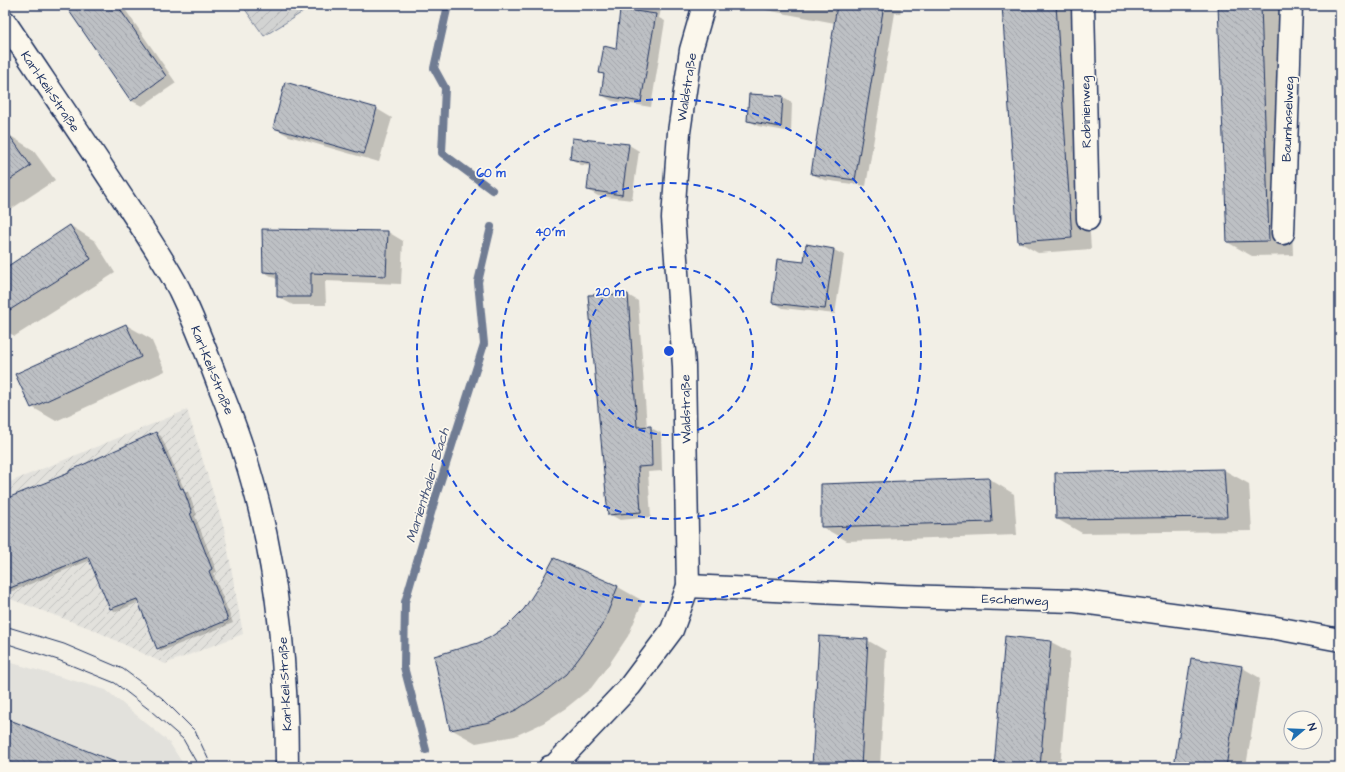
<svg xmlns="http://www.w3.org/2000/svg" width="1345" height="772" font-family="'Architects Daughter',sans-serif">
  <defs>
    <pattern id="industrial-furrows" width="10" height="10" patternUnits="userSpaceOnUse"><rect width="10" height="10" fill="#e2e1dc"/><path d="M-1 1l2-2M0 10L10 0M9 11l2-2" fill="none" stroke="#c1c1bf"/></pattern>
    <pattern id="garden-furrows" width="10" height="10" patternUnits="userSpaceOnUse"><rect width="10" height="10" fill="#d2d3d2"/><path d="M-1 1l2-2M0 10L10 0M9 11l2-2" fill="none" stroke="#b4b5b7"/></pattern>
    <pattern id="building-back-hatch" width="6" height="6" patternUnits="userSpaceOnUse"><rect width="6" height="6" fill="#bdc0c4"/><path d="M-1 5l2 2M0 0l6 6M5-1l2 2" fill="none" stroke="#a2a5ab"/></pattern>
  </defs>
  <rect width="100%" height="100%" fill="#f2efe6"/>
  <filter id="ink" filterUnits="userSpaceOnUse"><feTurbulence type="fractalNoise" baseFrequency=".025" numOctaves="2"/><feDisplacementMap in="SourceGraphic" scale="8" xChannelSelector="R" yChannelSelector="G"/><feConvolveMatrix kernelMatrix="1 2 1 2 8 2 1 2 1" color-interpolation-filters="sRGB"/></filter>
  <g filter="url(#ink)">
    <path fill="#e2e1dc" d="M5 661 106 690 169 742 185 767H5Z"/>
    <path fill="url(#industrial-furrows)" d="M187 410 224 528 243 634 165 664 92 629 5 597V484Z"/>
    <path fill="url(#garden-furrows)" stroke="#768198" d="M242 5H314L264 36Z"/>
    <g fill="#0003">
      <path d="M66 5H122L176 83 142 106 132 101Z"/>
      <path d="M622 5H662L659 18 665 21 651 107 612 101 602 95 605 76 600 72 617 51Z"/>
      <path d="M758 5H902L900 14 895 13 866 186 824 180 812 174 835 23 766 10Z"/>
      <path d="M1003 5H1074L1091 249 1038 253 1019 242Z"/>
      <path d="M1219 5H1285L1293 255 1252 256 1227 242Z"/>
      <path d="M286 84 377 109 392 118 379 162 289 136 274 128Z"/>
      <path d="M782 97 792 103 791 132 758 126 748 120Z"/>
      <path d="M9 135 33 150 55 180 5 213V138Z"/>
      <path d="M629 145 639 151 632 200 598 196 588 190 591 166 581 165 571 159Z"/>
      <path d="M71 226 95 241 115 273 15 336 5 331V269Z"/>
      <path d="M388 232 403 241 401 284 325 281 326 305H293L278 297V280L264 272Z"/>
      <path d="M834 250 844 255 835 314 783 308 773 302 805 263Z"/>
      <path d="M628 295 638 301 647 428H651L661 433 662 471 648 472 651 517 620 520 609 514Z"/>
      <path d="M126 325 151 339 165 371 56 421 32 407Z"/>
      <path d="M156 433 161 436 185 491 188 492 197 515 195 516 217 572 213 573 233 623 162 651 157 648 139 602 116 612 111 609 91 560 10 592 5 589V500L71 473Z"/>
      <path d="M1224 470 1249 484 1252 531 1082 533 1057 519 1056 474Z"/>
      <path d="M989 479 1014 494 1017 535 847 541 822 527V485Z"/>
      <path d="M554 559 618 587 643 601 628 636 610 663 591 688 566 708 543 723 515 736 476 743 451 729 478 644 489 639 508 626 524 610 541 585Z"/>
      <path d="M867 640 886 651 880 767H813Z"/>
      <path d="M1051 642 1070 652 1060 767H995Z"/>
      <path d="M1241 667 1260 678 1246 767H1175Z"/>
    </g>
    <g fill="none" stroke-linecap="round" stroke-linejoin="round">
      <g stroke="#707b93" stroke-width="8">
        <path d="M448 5 434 68 445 88 442 153 492 190"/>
        <path d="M426 750 404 667 405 602 436 496 484 344 478 282 491 227"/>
      </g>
    </g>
    <g fill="url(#building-back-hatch)" stroke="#1b2f5e">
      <path d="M65 5H117L166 76 131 101Z"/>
      <path d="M837 5H884L855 180 811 174Z"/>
      <path d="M1002 5H1056L1072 238 1018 242Z"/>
      <path d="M1218 5H1261L1269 241 1227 242Z"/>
      <path d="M620 9 656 14 641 102 601 95 604 74 599 73 604 46 616 49Z"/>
      <path d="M285 82 377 108 364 154 273 128Z"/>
      <path d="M749 94 783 96 781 127 747 121Z"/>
      <path d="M5 129 31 166 5 183Z"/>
      <path d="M572 138 629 144 622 195 587 190 590 163 570 159Z"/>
      <path d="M70 225 91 259 5 313V268Z"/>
      <path d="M262 229 388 231 386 276 311 273V297H277V273L263 272Z"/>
      <path d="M806 244 834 249 825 309 772 303 777 259 804 262Z"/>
      <path d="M628 294 637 427 651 426 652 466 638 467 641 512 608 515 598 408 588 295Z"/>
      <path d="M126 324 141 357 31 408 15 374Z"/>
      <path d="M156 432 181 489 183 488 192 513H190L212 569 209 571 228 620 157 649 137 599 110 609 88 557 5 590V499L69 473V471Z"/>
      <path d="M1224 469 1227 517 1056 519 1055 473Z"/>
      <path d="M989 478 992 522 821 527V484Z"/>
      <path d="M554 558 618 586 604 622 585 650 567 674 541 694 518 709 490 722 450 730 434 656 478 643 489 638 507 626 524 609 540 584Z"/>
      <path d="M819 636 868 639 861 767H812Z"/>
      <path d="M1005 636 1051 641 1040 767H994Z"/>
      <path d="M1191 658 1242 666 1226 767H1174Z"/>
      <path d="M5 718 125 766V767H5Z"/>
    </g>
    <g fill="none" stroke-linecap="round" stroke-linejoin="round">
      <g stroke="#1b2f5e" stroke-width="25">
        <g id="street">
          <path d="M1083 5 1088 219"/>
          <path d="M1283 233 1291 5"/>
          <path d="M688 586 901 596 1075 601 1276 628 1340 640"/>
          <path d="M550 767 554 766 630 686 672 630 688 586 684 366 673 218 679 132 691 50 704 5"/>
        </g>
      </g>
      <g stroke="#1b2f5e" stroke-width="25">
        <path id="secondary" d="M5 22C41 76 78 130 114 185 136 219 160 253 179 289 194 320 206 351 218 383 231 415 243 447 252 480 279 573 287 671 287 767"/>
      </g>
      <use href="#street" stroke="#fbf7ec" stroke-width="22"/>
      <use href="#secondary" stroke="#fbf7ec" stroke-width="22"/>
      <g stroke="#1b2f5e" stroke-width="1">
        <path d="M5 626 64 644 123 669 162 698 195 731 212 767"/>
        <path d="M5 643 58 660 115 683 151 711 183 739 199 767"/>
      </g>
    </g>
  </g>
  <g fill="none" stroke="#1d4ed8" stroke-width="2" stroke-dasharray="7 5">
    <circle cx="669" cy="351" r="84"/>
    <circle cx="669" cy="351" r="168"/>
    <circle cx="669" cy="351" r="252"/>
  </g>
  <g text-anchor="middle" stroke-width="3.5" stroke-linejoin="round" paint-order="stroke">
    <g font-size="13" fill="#1b2f5e" stroke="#fbf7ec">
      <text transform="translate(686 87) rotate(-81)" y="5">Waldstraße</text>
      <text transform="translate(51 91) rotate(56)" y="5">Karl-Keil-Straße</text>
      <text transform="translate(1085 112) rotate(-91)" y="5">Robinienweg</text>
      <text transform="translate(1287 119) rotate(-88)" y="5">Baumhaselweg</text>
      <text transform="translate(213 370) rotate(68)" y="5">Karl-Keil-Straße</text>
      <text transform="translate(685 409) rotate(-91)" y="5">Waldstraße</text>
      <text transform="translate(1015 599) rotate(2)" y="5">Eschenweg</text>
      <text transform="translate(284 684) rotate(-93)" y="5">Karl-Keil-Straße</text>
    </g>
    <g font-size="14" font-style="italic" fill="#465579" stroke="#fbf7ec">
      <text transform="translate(427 485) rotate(-73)" y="5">Marienthaler Bach</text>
    </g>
  </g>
  <circle cx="669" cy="351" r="6" fill="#1d4ed8" stroke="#fbf7ec" stroke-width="2"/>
  <g font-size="12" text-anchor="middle" font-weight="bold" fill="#1d4ed8" stroke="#fbf7ec" stroke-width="3.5" stroke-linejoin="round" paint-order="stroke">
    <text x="491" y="177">60 m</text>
    <text x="550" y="236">40 m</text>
    <text x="610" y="296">20 m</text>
  </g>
  <rect width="1345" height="772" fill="none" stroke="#fbf7ec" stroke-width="20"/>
  <rect x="10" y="10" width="1325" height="752" fill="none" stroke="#1b2f5e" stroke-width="1.5" filter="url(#ink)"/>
  <g transform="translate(1303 730) rotate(71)"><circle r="19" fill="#fbf7ec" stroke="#a1a7b3"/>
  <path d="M0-3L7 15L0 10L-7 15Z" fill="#1f6fb2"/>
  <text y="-6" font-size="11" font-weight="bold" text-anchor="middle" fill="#1b2f5e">N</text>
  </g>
</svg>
